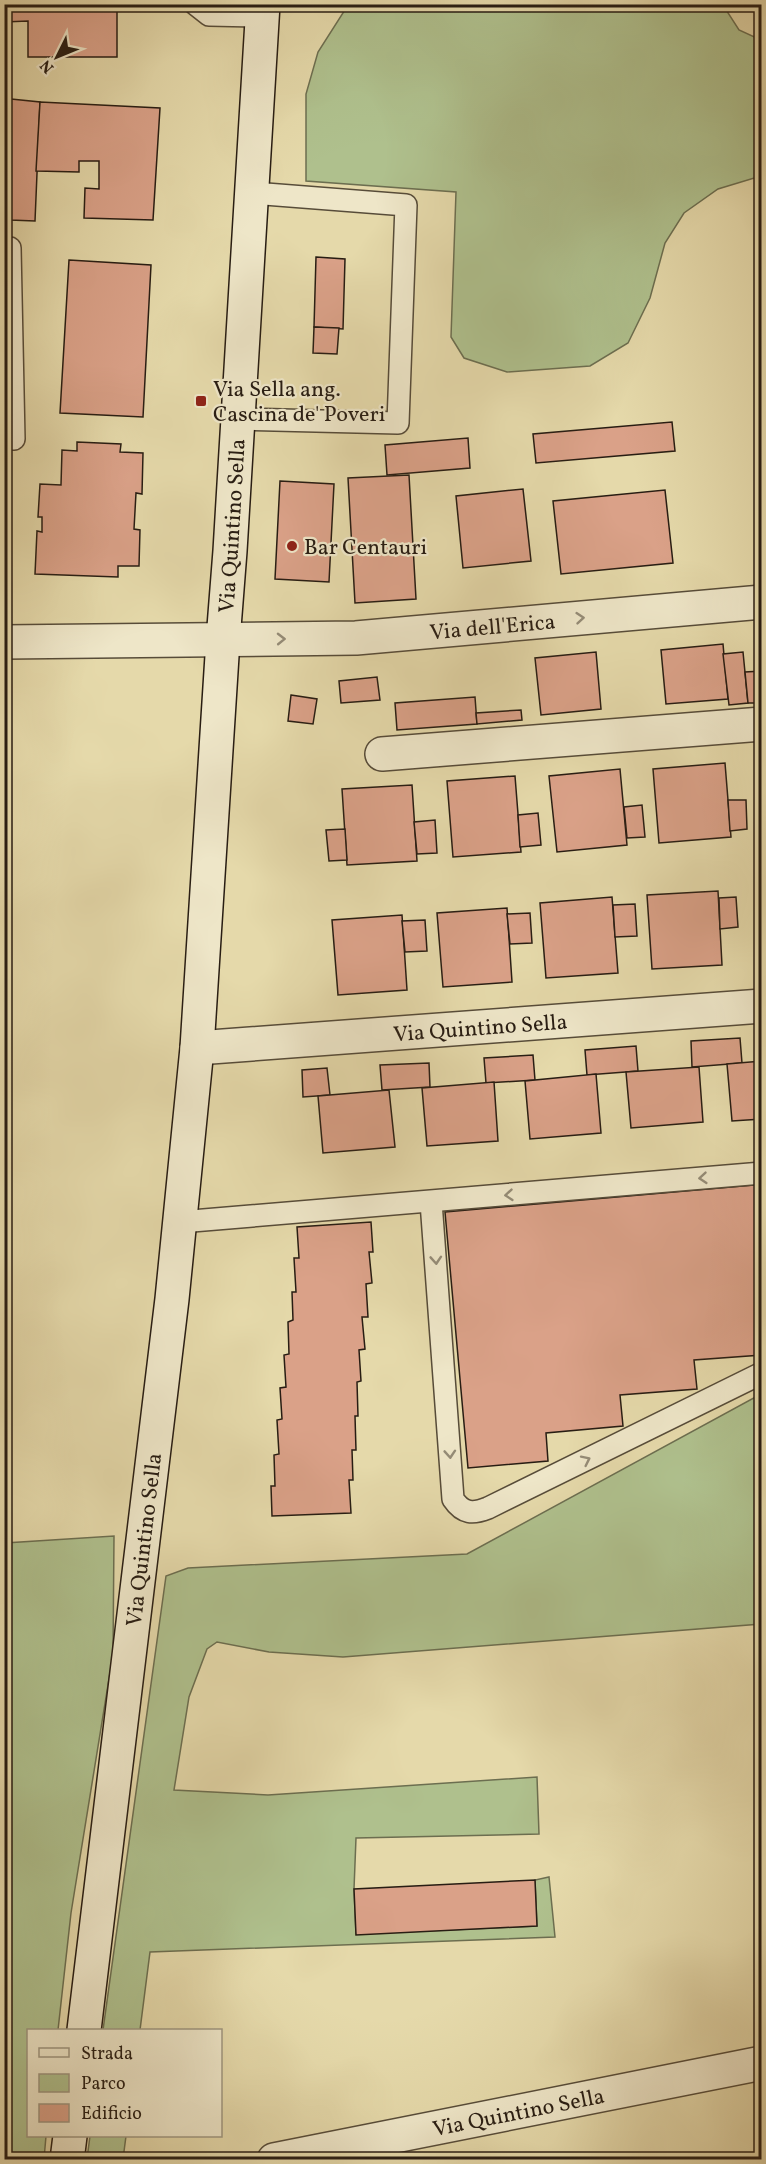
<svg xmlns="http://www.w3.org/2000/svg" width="766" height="2164" font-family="Vollkorn,serif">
  <rect width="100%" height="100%" fill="#e5d9aa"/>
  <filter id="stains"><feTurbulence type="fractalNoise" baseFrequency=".00333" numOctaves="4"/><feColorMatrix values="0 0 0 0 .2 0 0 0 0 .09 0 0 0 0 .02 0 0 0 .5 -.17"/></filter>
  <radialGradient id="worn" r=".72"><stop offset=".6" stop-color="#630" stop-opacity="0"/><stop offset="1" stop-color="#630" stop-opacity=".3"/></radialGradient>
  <g fill="#afc08d" stroke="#6c6e50" stroke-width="1.5">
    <path d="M348 5H723L739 30 761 40V176L718 189 684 213 665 243 650 298 628 343 590 366 507 372 464 358 451 337 456 192 306 181V94L318 52Z"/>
    <path d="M761 1394V1624L343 1657 269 1652 217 1642 207 1649 189 1697 174 1790 268 1795 537 1777 539 1834 356 1838 354 1889 356 1934 537 1926 535 1880 549 1877 555 1937 150 1952 140 2030H103L166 1576 188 1568 467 1554Z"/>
    <path d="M114 1536 113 1654 71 1913 58 2030H28V2136H46L44 2159 5 2160V1543Z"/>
    <path d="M90 2136H126L123 2159H87Z"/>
  </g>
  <g fill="#daa188" stroke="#281d13" stroke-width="1.5">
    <path d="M4 4H117V57H28V21L4 22Z"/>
    <path d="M11 99 40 102 35 221 10 220Z"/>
    <path d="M40 102 160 108 153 220 84 218 85 188 99 189V161H79V172L36 171Z"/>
    <path d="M316 257 345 259 343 329 314 327Z"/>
    <path d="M69 260 151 265 143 417 60 413Z"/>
    <path d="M314 327 339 328 337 354 313 353Z"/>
    <path d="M672 422 675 451 536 463 533 434Z"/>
    <path d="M468 438 470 468 387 475 385 445Z"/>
    <path d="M77 442 121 444 120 452 143 453 142 494 136 493 134 529 140 530 139 566H118V577L35 574 37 531 42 532V517H38L40 484 61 485 62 450 77 451Z"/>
    <path d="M409 475 416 599 355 603 348 478Z"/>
    <path d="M280 481 334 484 329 582 275 579Z"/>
    <path d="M523 489 531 561 463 568 456 496Z"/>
    <path d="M665 490 673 563 561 574 553 501Z"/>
    <path d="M723 644 728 699 666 704 661 650Z"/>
    <path d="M596 652 601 709 541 715 535 658Z"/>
    <path d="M743 652 748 703 729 705 723 654Z"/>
    <path d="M762 671V703H748L745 672Z"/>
    <path d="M377 677 380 700 341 703 339 681Z"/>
    <path d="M291 695 317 699 313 724 288 721Z"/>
    <path d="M475 697 477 724 397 730 395 703Z"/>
    <path d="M521 710 522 720 477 724 476 713Z"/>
    <path d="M725 763 731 837 659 843 653 769Z"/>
    <path d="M620 769 627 845 557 852 549 776Z"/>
    <path d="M515 776 521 852 453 857 447 781Z"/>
    <path d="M412 785 417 861 347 865 342 789Z"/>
    <path d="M728 800H746L747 829 730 831Z"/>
    <path d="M642 805 645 837 627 838 624 807Z"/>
    <path d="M538 813 541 845 520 847 518 815Z"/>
    <path d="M435 820 437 853 417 854 414 822Z"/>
    <path d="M345 829 347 860 329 861 326 830Z"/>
    <path d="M718 891 722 965 652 969 647 895Z"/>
    <path d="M612 897 618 973 546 978 540 903Z"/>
    <path d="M736 897 738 927 720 929 719 898Z"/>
    <path d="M635 904 637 936 615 937 613 905Z"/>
    <path d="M507 908 512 982 443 987 437 913Z"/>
    <path d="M530 913 532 943 510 944 507 914Z"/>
    <path d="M402 915 407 990 338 995 332 920Z"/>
    <path d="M425 920 427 951 405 952 402 921Z"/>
    <path d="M740 1038 742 1063 692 1067 691 1041Z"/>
    <path d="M636 1046 638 1071 587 1075 585 1050Z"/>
    <path d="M533 1055 535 1080 486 1083 484 1058Z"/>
    <path d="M762 1061V1119L732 1121 727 1064Z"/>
    <path d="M429 1063 430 1087 382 1090 380 1065Z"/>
    <path d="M699 1067 703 1122 631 1128 626 1072Z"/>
    <path d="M327 1068 330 1095 303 1097 302 1070Z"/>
    <path d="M596 1074 601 1133 530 1139 525 1081Z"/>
    <path d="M494 1082 498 1141 427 1146 422 1088Z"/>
    <path d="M389 1090 395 1147 323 1153 318 1096Z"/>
    <path d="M754 1185H762V1355L694 1360 697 1389 620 1395 623 1426 546 1433 548 1461 468 1468 445 1212Z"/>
    <path d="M371 1222 373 1252H369L372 1283 366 1284 368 1317H362L365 1349 359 1350 361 1381 357 1382 358 1416H355L356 1450H352L353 1480H349L351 1513 272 1516 271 1486H275L274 1455 279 1454 277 1420 282 1419 280 1388 286 1387 284 1355 289 1354 288 1322 293 1320 292 1292H296L294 1258H299L297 1227Z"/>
    <path d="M535 1880 537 1926 356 1935 354 1889Z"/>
  </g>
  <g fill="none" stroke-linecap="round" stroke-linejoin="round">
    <g stroke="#574c39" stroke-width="24">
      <g id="lane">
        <path d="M195 4 209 15 262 16"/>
        <path d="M4 248H10L14 439H4"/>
        <path d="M239 419 398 423 406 205 252 193"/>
        <path d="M431 1202 453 1499C463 1514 473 1514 488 1508L762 1373"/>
        <path d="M180 1222 762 1173"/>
      </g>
    </g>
    <g stroke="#574c39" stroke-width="36">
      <g id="street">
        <path id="s1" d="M4 642 356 638 762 602"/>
        <path d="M382 754 762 724"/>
        <path id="s2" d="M197 1048 762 1006"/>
        <path id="s3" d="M274 2160 762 2063"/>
      </g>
    </g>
    <g stroke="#281d13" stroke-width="36">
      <g id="secondary">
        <path id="s4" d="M84 2030 172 1299 197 1048 223 640 230 551 263 4"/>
        <path d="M67 2160 70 2136"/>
      </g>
    </g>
    <use href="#lane" stroke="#eee6c8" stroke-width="21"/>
    <use href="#street" stroke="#eee6c8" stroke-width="33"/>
    <use href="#secondary" stroke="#eee6c8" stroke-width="33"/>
  </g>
  <defs><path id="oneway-chevron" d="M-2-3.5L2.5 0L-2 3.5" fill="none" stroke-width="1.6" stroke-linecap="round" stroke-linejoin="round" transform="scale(1.5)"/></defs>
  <g stroke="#958c77">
    <use href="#oneway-chevron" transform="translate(580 618) rotate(-5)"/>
    <use href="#oneway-chevron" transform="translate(281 639) rotate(-1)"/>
    <use href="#oneway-chevron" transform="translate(703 1178) rotate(175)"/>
    <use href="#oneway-chevron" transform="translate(509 1195) rotate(175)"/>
    <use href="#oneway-chevron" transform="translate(436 1260) rotate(86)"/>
    <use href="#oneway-chevron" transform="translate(450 1454) rotate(86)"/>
    <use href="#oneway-chevron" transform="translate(586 1460) rotate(-26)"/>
  </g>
  <g fill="#8f2418" stroke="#eee6c8" stroke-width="2">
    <rect x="195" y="395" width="12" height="12" rx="3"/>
    <circle cx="292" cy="546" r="6"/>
  </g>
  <g text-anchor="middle" stroke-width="4.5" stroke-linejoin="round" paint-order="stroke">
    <g font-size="22" fill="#281d13" stroke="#eee6c8" text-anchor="start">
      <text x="213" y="396">Via Sella ang.<tspan x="213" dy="25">Cascina de' Poveri</tspan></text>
      <text x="304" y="554">Bar Centauri</text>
    </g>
    <g font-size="22" fill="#281d13" stroke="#eee6c8">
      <text dy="8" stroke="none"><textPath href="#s4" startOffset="1512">Via Quintino Sella</textPath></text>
      <text dy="8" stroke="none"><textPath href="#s1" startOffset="489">Via dell'Erica</textPath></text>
      <text dy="8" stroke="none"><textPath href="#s2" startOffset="284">Via Quintino Sella</textPath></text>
      <text dy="8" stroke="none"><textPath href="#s4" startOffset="494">Via Quintino Sella</textPath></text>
      <text dy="8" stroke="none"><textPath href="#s3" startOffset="249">Via Quintino Sella</textPath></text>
    </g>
  </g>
  <rect width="766" height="2164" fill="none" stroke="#e5d9aa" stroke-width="24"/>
  <rect x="6" y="6" width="754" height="2152" fill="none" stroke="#281d13" stroke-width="3"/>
  <rect x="12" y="12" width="742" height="2140" fill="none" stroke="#281d13" stroke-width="1.5"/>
  <rect x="27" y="2029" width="195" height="108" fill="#eee6c8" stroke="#9f9680" stroke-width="1.5"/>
  <rect x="39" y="2048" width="30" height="9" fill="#eee6c8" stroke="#9f9680" stroke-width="1.5"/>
  <text x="81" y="2059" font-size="18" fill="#281d13">Strada</text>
  <rect x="39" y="2074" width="30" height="18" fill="#afc08d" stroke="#9f9680" stroke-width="1.5"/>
  <text x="81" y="2089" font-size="18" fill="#281d13">Parco</text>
  <rect x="39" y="2104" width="30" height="18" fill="#daa188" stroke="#9f9680" stroke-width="1.5"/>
  <text x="81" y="2119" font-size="18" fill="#281d13">Edificio</text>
  <g transform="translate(57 57) rotate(227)" stroke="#eee6c8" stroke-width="4.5" paint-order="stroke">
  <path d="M0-4.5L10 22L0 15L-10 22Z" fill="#281d13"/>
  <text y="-9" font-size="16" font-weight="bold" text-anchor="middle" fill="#281d13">N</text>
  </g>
  <rect width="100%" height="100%" filter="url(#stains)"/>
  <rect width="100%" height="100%" fill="url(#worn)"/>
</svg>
